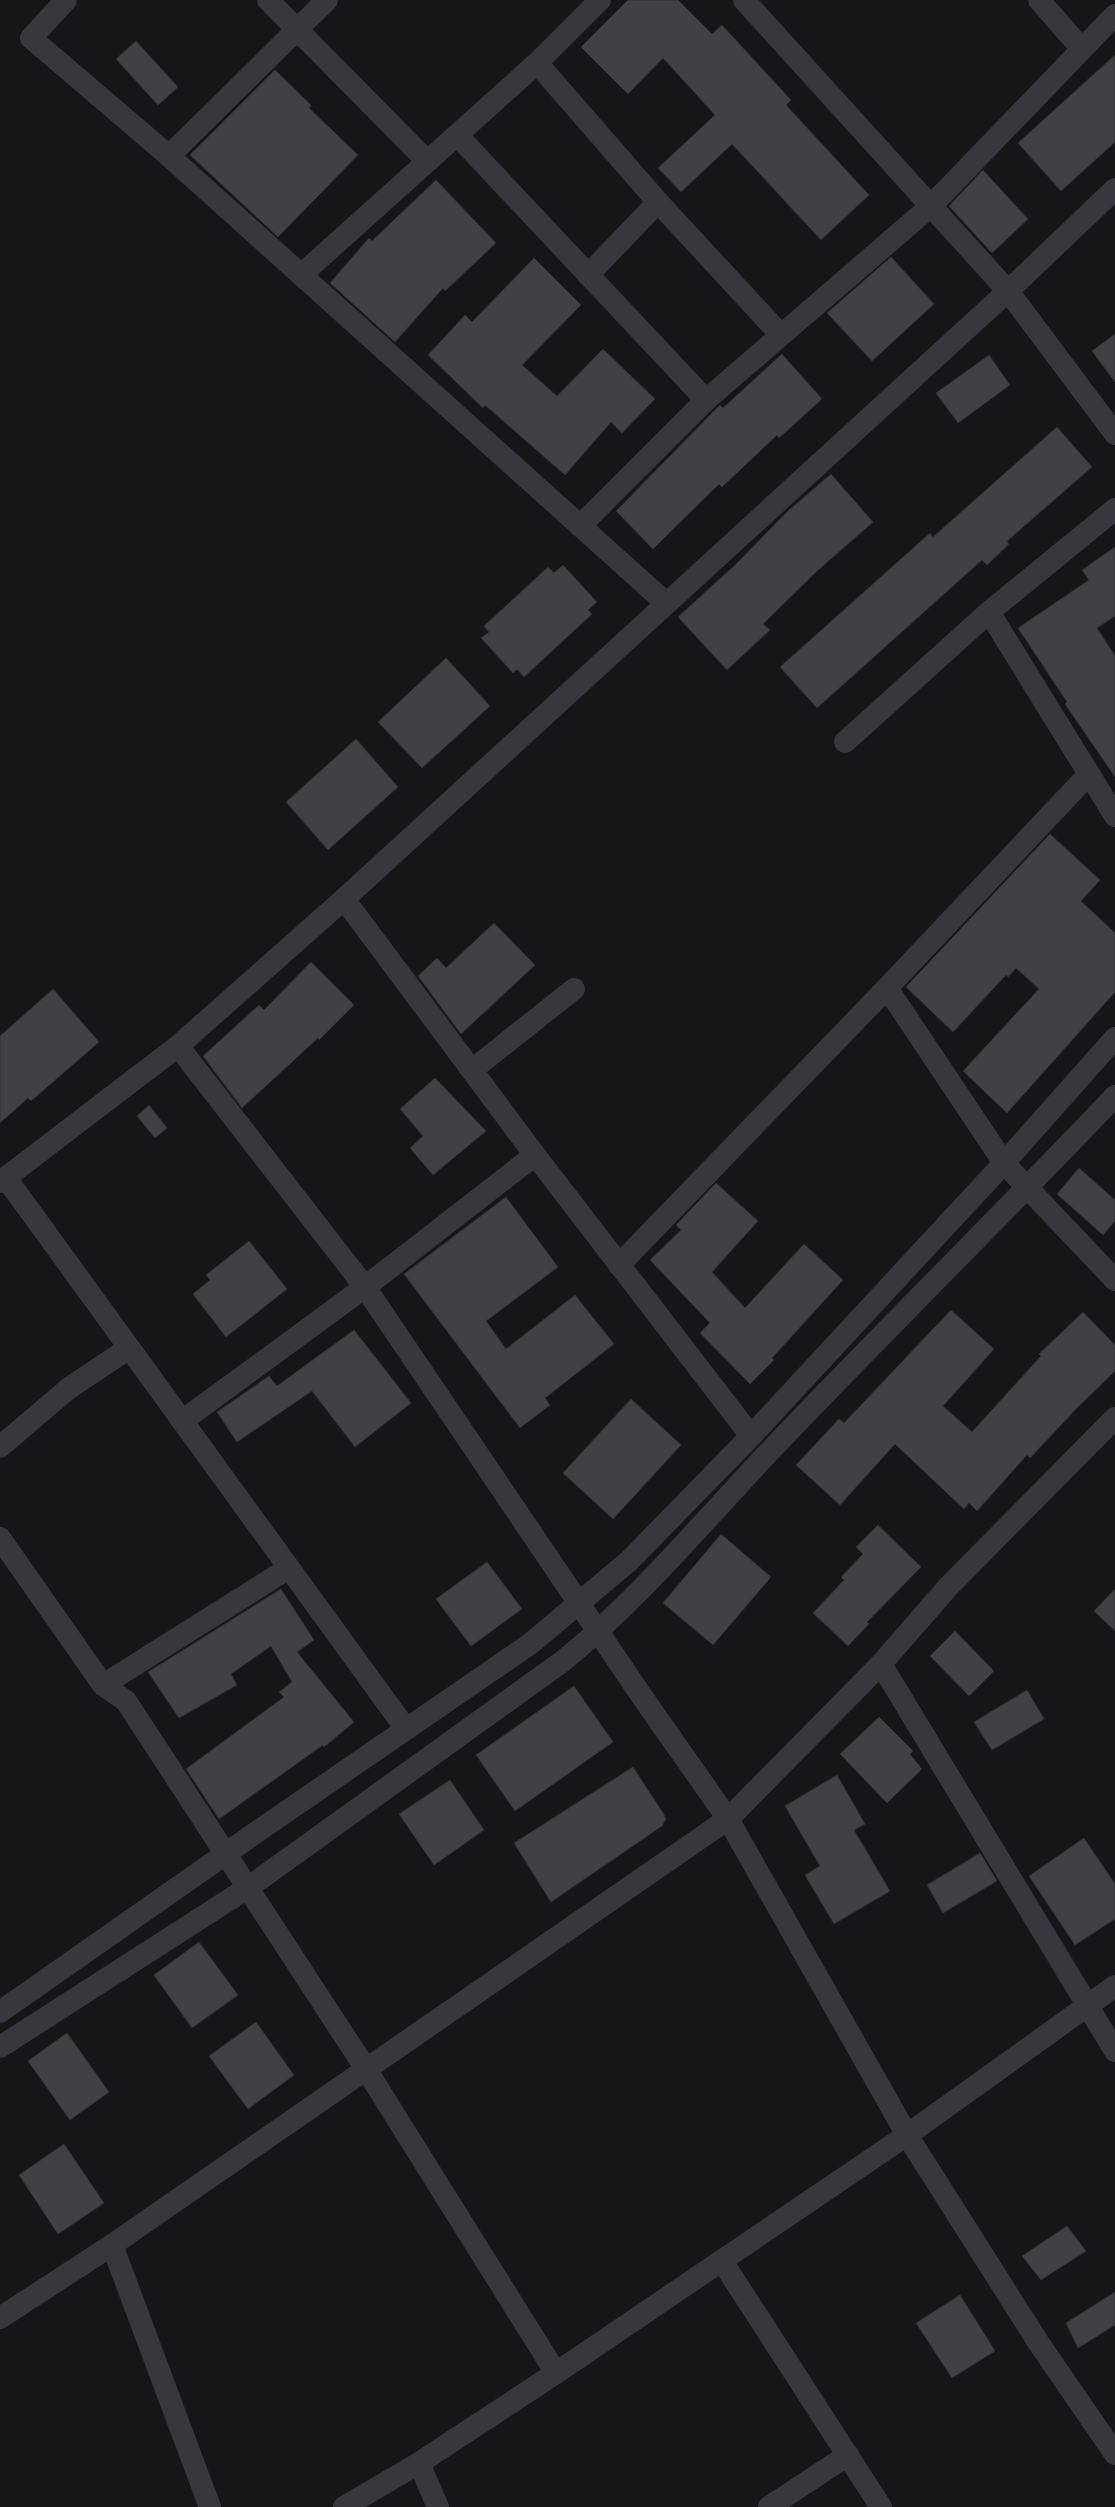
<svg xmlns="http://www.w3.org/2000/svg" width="1115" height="2507" font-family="Jost,sans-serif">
  <rect width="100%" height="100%" fill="#161618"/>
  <g fill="#404145" stroke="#303034">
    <path d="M628 0H678L712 34 722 25 791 100 786 105 869 195 821 240 732 144 681 192 658 168 715 115 663 58 628 94 581 47Z"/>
    <path d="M136 41 178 87 158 105 116 59Z"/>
    <path d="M1115 55V142L1061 191 1018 143Z"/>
    <path d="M275 70 311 105 309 108 358 155 278 237 190 155Z"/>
    <path d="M983 170 1028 219 992 253 949 206Z"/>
    <path d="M436 180 496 243 445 291 443 288 395 342 330 283 369 238 372 241Z"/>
    <path d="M891 257 934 304 872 361 827 313Z"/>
    <path d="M534 258 581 305 522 365 557 396 603 349 655 399 622 433 611 422 565 475 485 405 483 408 428 355 465 315 472 322Z"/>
    <path d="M1115 334V382L1092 351Z"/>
    <path d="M782 354 822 399 779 438 777 435 722 487 719 484 653 549 616 511 715 410 720 405 723 408Z"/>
    <path d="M989 355 1010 385 958 423 936 393Z"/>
    <path d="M1057 427 1092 467 1007 541 1009 544 987 565 982 560 817 708 780 667 930 533 933 537Z"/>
    <path d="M831 474 873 522 817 571 763 624 770 630 727 670 678 617 735 565 788 511Z"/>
    <path d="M1115 547V616L1097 628 1115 656V777L1065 704 1067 702 1018 628 1089 580 1082 570Z"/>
    <path d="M563 565 597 602 588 610 592 614 524 677 517 669 513 673 481 638 489 632 484 626 548 567 554 573Z"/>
    <path d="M446 658 490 706 422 768 378 722Z"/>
    <path d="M356 739 398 787 328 850 286 802Z"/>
    <path d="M1050 834 1100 880 1081 901 1115 933V992L1007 1113 963 1071 1039 989 1016 968 1008 977 1006 975 953 1032 906 987Z"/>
    <path d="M494 923 535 965 461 1034 418 976 437 958 446 968Z"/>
    <path d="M311 962 354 1005 319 1040 318 1038 242 1108 203 1056 259 1005 264 1010Z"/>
    <path d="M53 989 99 1042 31 1101 28 1098 0 1123V1036Z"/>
    <path d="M435 1078 486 1131 433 1175 410 1148 423 1136 400 1109Z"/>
    <path d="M149 1105 167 1128 155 1138 137 1116Z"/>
    <path d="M1079 1168 1115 1200V1221L1103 1235 1057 1194Z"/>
    <path d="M716 1183 758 1221 712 1272 745 1308 804 1244 843 1280 772 1358 774 1360 750 1384 700 1333 710 1323 650 1260 681 1230 676 1225Z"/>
    <path d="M506 1197 558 1267 486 1321 506 1349 575 1295 614 1344 545 1398 550 1405 520 1428 404 1274Z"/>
    <path d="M249 1241 287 1289 226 1337 193 1294 210 1280 206 1275Z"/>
    <path d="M951 1310 994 1349 943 1406 972 1432 1041 1356 1039 1354 1083 1312 1115 1345V1371L1076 1409 1030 1458 1027 1455 977 1511 969 1503 964 1509 895 1444 840 1505 796 1465 839 1419 844 1423Z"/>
    <path d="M354 1330 411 1403 355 1447 312 1391 237 1442 217 1412 269 1376 277 1386Z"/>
    <path d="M631 1399 681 1445 613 1519 563 1473Z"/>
    <path d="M878 1525 921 1567 867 1622 869 1624 848 1646 813 1613 844 1580 841 1577 863 1554 856 1547Z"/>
    <path d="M721 1534 771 1577 713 1645 663 1603Z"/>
    <path d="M487 1562 522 1609 471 1646 436 1599Z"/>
    <path d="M281 1589 314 1640 297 1652 354 1722 324 1747 323 1745 219 1819 186 1769 284 1697 279 1692 292 1682 271 1646 231 1674 237 1685 179 1718 148 1672Z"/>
    <path d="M1115 1589V1631L1094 1611Z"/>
    <path d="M955 1631 994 1671 969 1696 930 1656Z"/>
    <path d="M574 1686 613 1742 515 1811 476 1755Z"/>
    <path d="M1027 1690 1044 1719 992 1750 974 1722Z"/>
    <path d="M879 1717 913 1751 910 1754 922 1769 887 1803 840 1754Z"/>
    <path d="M633 1767 663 1813 666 1819 662 1826 551 1902 514 1843Z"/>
    <path d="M837 1775 865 1824 854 1830 890 1891 834 1924 805 1875 820 1866 785 1806Z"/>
    <path d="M450 1780 484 1830 434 1865 399 1814Z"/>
    <path d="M1084 1838 1115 1884V1919L1075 1945 1029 1876Z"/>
    <path d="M980 1853 997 1881 943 1913 927 1885Z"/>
    <path d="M199 1942 238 1995 192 2028 154 1975Z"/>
    <path d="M256 2022 294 2075 248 2109 209 2056Z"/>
    <path d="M67 2033 109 2092 70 2120 28 2061Z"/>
    <path d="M64 2144 104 2203 58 2234 19 2175Z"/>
    <path d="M1067 2226 1086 2251 1041 2280 1022 2256Z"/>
    <path d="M1115 2292V2325L1078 2348 1066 2323Z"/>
    <path d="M960 2295 995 2351 952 2378 916 2323Z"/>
  </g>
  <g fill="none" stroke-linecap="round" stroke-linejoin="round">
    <g stroke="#37383d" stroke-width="22">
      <path d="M66 0 31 38 169 156 666 603"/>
      <path d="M268 0 426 160"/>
      <path d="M744 0 1008 291 1115 434"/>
      <path d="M1039 0 1081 48"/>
      <path d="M537 63 658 202 780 334"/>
      <path d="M457 135 706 400"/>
      <path d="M169 156 327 0"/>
      <path d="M301 275 537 63 600 0"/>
      <path d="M588 275 658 202"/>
      <path d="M580 526 706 400 932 205 1115 15"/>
      <path d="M989 612 1115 816"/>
      <path d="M845 742 989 612 1115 509"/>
      <path d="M344 899 535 1155 751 1436"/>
      <path d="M887 988 1004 1163 1115 1280"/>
      <path d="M178 1046 365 1287 643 1698 728 1819 907 2135 1038 2342 1115 2454"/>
      <path d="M472 1070 574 989"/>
      <path d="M6 1178 406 1729"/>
      <path d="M0 1182 178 1046 212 1016 344 899 1008 291 1115 189"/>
      <path d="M619 1265 887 988 1089 774"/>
      <path d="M182 1421 365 1287 535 1155"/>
      <path d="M0 1447 68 1389 129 1348"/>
      <path d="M0 1538 103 1685 126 1701 366 2069 556 2373"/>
      <path d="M881 1664 1115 2051"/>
      <path d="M103 1685 289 1568"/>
      <path d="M0 2012 261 1829 530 1644 629 1561 751 1436 1004 1163 1115 1038"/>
      <path d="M0 2047 249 1887 563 1661C639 1599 701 1524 769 1452 883 1332 1001 1216 1115 1096"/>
      <path d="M112 2245 210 2507"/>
      <path d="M722 2261 881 2507"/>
      <path d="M0 2318 112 2245 728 1819 881 1664 948 1587 1115 1418"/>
      <path d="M419 2463 438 2507"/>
      <path d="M344 2507 419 2463 556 2373 907 2135 1115 1986"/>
      <path d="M769 2507 848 2455"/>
    </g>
  </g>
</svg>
